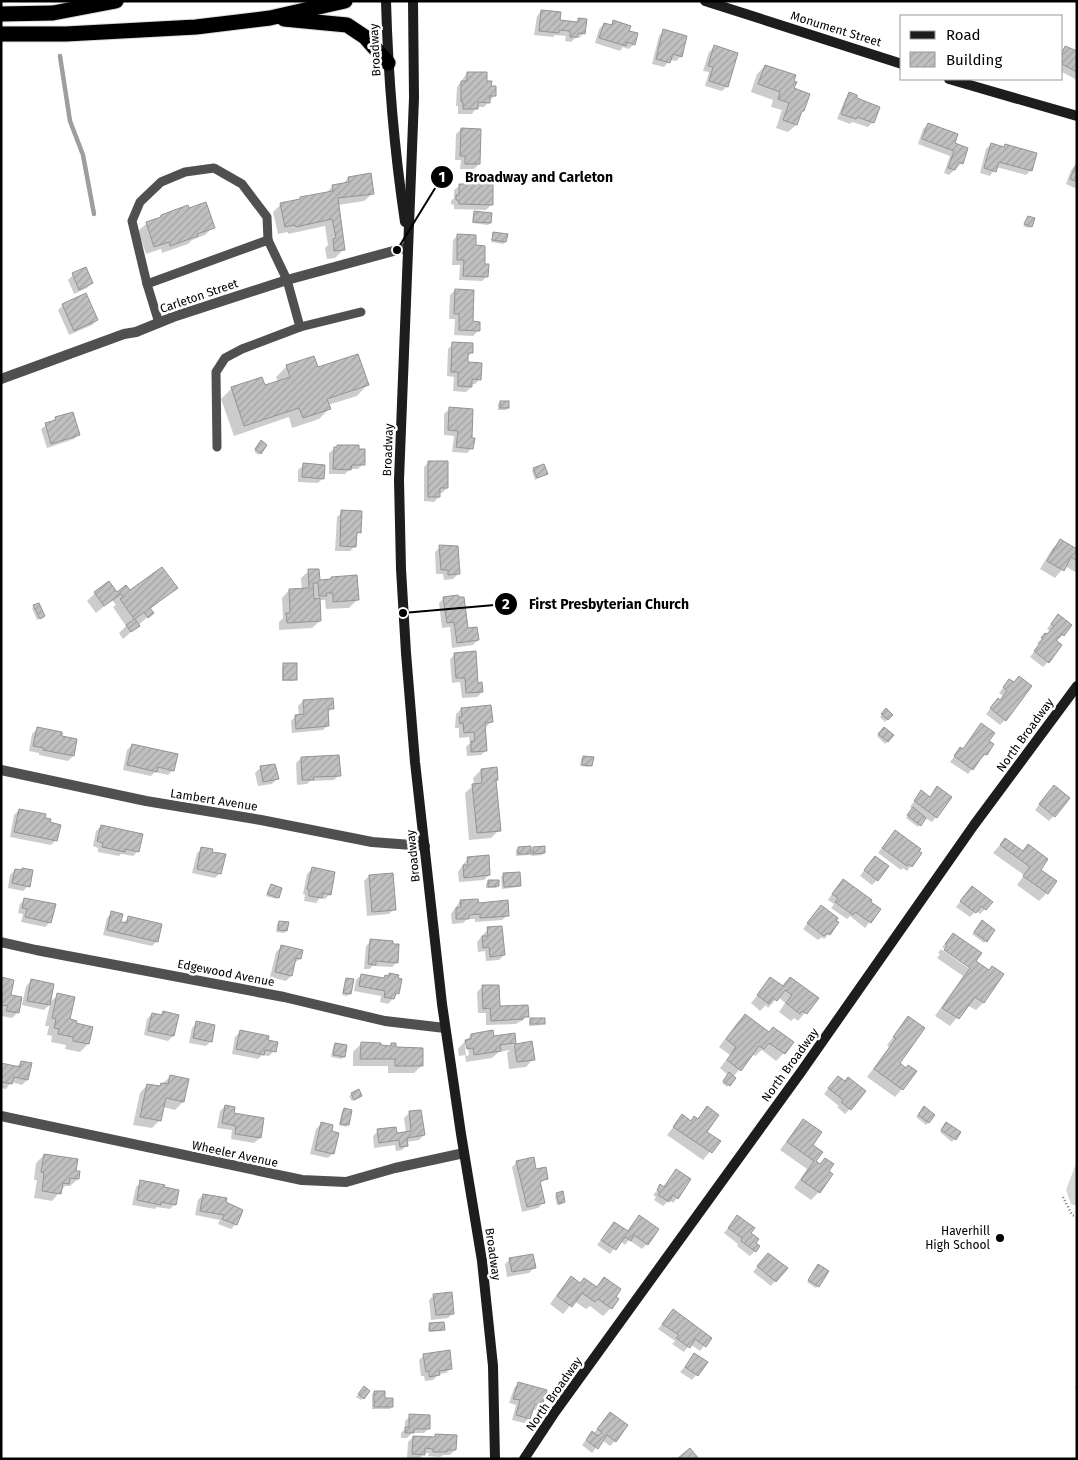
<svg xmlns="http://www.w3.org/2000/svg" width="1078" height="1460" font-family="'Fira Sans',sans-serif">
  <defs>
    <pattern id="building-hatch" width="6" height="6" patternUnits="userSpaceOnUse" patternTransform="scale(1.25)"><rect width="6" height="6" fill="#c0c0c0"/><path d="M-1 1l2-2M0 6l6-6M5 7l2-2" fill="none" stroke="#a3a3a3"/></pattern>
  </defs>
  <rect width="100%" height="100%" fill="#fff"/>
  <path fill="#d7d7d7" d="M1077 1161V1206L1071 1204 1066 1190Z"/>
  <g fill="#0003" fill-rule="evenodd">
    <path d="M542 11 558 21 575 23 579 20 584 33 579 38H575L571 42 565 41 566 36 555 35 553 37 534 35 537 16Z"/>
    <path d="M614 21 628 32 634 44 629 49 623 47 620 51 595 43 599 29 604 24 609 26Z"/>
    <path d="M664 31 681 56 676 61 670 60 664 67 652 64 659 36Z"/>
    <path d="M714 47 727 86 722 91 705 86 709 72 703 71 709 52Z"/>
    <path d="M1066 47 1077 52V80L1062 72V51Z"/>
    <path d="M765 66 793 89 803 111 799 114 796 125 788 132 776 128 782 110 771 107 773 100 751 92 757 74Z"/>
    <path d="M467 73 486 82 495 95 484 107H477L472 114H458V106H456L457 87Z"/>
    <path d="M850 94 873 122 868 127 852 122 850 124 837 119 845 99Z"/>
    <path d="M928 124 953 143 962 163 949 175 944 173 950 156 918 144 923 129Z"/>
    <path d="M461 129 479 164 474 169H460L461 160H455L456 134Z"/>
    <path d="M991 144 1003 148 1005 145 1031 170 1026 175 996 167 990 176 980 173 986 149Z"/>
    <path d="M1076 165 1077 166V189L1066 184 1071 170Z"/>
    <path d="M348 178 372 194 364 201 338 205 343 250 335 258 327 259 325 248 328 245 325 226 288 234V232L278 234 273 212 281 204 298 201 301 198 325 194 333 186 342 185Z"/>
    <path d="M465 182 491 205 486 210 454 209V205L451 204V201L454 198V190Z"/>
    <path d="M475 213 490 223 488 225 472 223 473 215Z"/>
    <path d="M161 216 213 227 205 235 192 240 188 244 162 253 161 249 146 254 138 231 146 224 157 220Z"/>
    <path d="M1028 217 1031 226 1028 228 1023 226Z"/>
    <path d="M494 234 505 242 503 244 491 242 492 236Z"/>
    <path d="M458 235 474 247 487 276 482 281 459 280 460 265H452L453 240Z"/>
    <path d="M86 269 92 283 87 288 74 294 68 280 73 275Z"/>
    <path d="M455 290 471 322 478 331 473 336 454 335 455 319H449L450 295Z"/>
    <path d="M63 305 97 320 92 325 69 335 58 310Z"/>
    <path d="M453 344 472 352 467 358 466 363 480 379 475 384H471V387L466 392 453 391 454 377 447 376 448 349Z"/>
    <path d="M287 366 317 369 367 385 357 396 328 405 329 409 319 419 292 428 289 417 234 436 221 399 232 388 264 387 278 382 276 377Z"/>
    <path d="M500 402 508 408 506 410H498V404Z"/>
    <path d="M449 409 472 448 467 453 452 452 454 436 444 435V414Z"/>
    <path d="M56 418 79 434 74 439 47 448 41 429Z"/>
    <path d="M259 444 260 453 258 455 254 451Z"/>
    <path d="M338 446 363 464 358 469H350L345 474H329V453Z"/>
    <path d="M429 462 447 488 442 493H439V497L434 502 424 501V467Z"/>
    <path d="M304 465 323 478 318 483 298 482V470Z"/>
    <path d="M534 469 546 474 535 480 532 471Z"/>
    <path d="M342 512 360 532 355 536V546L350 551H335L337 517Z"/>
    <path d="M1060 541 1077 551V573L1065 566 1055 578 1040 569 1052 549Z"/>
    <path d="M440 547 458 574 453 579 444 580 443 574H436L435 552Z"/>
    <path d="M309 571 318 582 329 581 331 578 357 600 349 608 326 609 325 600H321L319 602 320 621 312 628 279 630V622L283 618 282 598 289 590H302L301 578Z"/>
    <path d="M176 588 149 610 152 613 123 639 119 633 126 626 113 607 116 605 112 600 96 613 87 601 95 593H117Z"/>
    <path d="M444 598 467 630 478 640 473 645 452 648 450 627 442 628 439 603Z"/>
    <path d="M34 606 41 618 37 620 32 608Z"/>
    <path d="M1053 621 1063 635 1058 640 1056 638 1048 662 1043 667 1030 657 1039 645 1037 643 1050 631 1047 629Z"/>
    <path d="M455 654 482 692 477 697 462 698 460 682 452 683 450 659Z"/>
    <path d="M284 665 296 679 294 681H282V667Z"/>
    <path d="M1009 680 1005 720 1000 725 986 714 993 705 1000 701 1003 696 999 693Z"/>
    <path d="M303 701 332 708 327 714 328 725 323 730 292 733 291 721 296 716H299L298 706Z"/>
    <path d="M461 709 491 722 486 727H484L486 750 481 755 467 756 466 747 470 743 469 737 459 738V728H455L456 714Z"/>
    <path d="M886 710 891 715 885 722 880 717Z"/>
    <path d="M981 725 987 741 986 754 981 759H980L968 774 950 762 960 749 962 750Z"/>
    <path d="M884 728 892 736 885 744 877 736Z"/>
    <path d="M37 729 60 737 73 756 68 761 39 755V753L29 751 32 734Z"/>
    <path d="M132 745 173 770 168 775 155 772 151 776 123 770 127 750Z"/>
    <path d="M583 757 591 765 589 767 580 766 581 759Z"/>
    <path d="M301 758 339 775 334 780 310 781 307 784 297 785 296 763Z"/>
    <path d="M260 768 277 779 272 784 258 786 255 773Z"/>
    <path d="M481 770 497 780 495 782 499 830 491 838 469 840 465 793 474 785 473 778Z"/>
    <path d="M1049 791 1054 816 1049 821 1035 810Z"/>
    <path d="M921 792 929 798 933 793 936 817 932 822 925 818 918 827 906 818 913 809 910 807Z"/>
    <path d="M19 810 44 818 49 823 56 840 51 845 10 837 14 815Z"/>
    <path d="M101 826 138 851 133 856 121 854 119 856 98 852V848L93 846 96 831Z"/>
    <path d="M890 837 911 866 907 871 903 868 901 870 878 853Z"/>
    <path d="M1005 839 1039 870 1047 893 1039 901 1017 885 1024 875 993 853Z"/>
    <path d="M202 848 220 873 215 878 192 873 197 853Z"/>
    <path d="M518 848 530 852 533 848 544 853 542 855 531 856V852L528 855 516 856V850Z"/>
    <path d="M468 858 489 875 484 880 459 882 458 872Z"/>
    <path d="M870 862 877 880 872 885 860 876Z"/>
    <path d="M23 869 28 886 23 891 8 888 10 875 15 870 20 871Z"/>
    <path d="M312 869 330 894 325 899 320 898 316 903 304 901 305 895 303 894 307 874Z"/>
    <path d="M503 875 520 885 518 887 502 889 501 877Z"/>
    <path d="M369 876 394 909 389 914 367 916 364 881Z"/>
    <path d="M488 881 498 886 496 888H486V884Z"/>
    <path d="M838 885 879 909 865 928 850 916 847 919 831 908 834 904 828 900Z"/>
    <path d="M271 886 278 897 276 899 266 896Z"/>
    <path d="M967 893 985 909 980 914 976 911 970 917 956 907Z"/>
    <path d="M25 899 50 922 45 927 21 922 23 914 18 913 20 904Z"/>
    <path d="M460 901 477 904 508 915 502 920 475 922V919H467L463 923 452 924 451 914Z"/>
    <path d="M816 912 829 934 824 939 822 937 818 940 803 929Z"/>
    <path d="M112 913 119 923H123L128 918 157 941 152 946 103 935 107 918Z"/>
    <path d="M280 922 286 931 284 933 276 932 277 924Z"/>
    <path d="M980 924 986 941 984 943 972 934Z"/>
    <path d="M488 929 504 955 499 960 486 961 485 951 478 952 477 942Z"/>
    <path d="M953 935 975 961 988 971 1003 975 983 1003 976 1010 967 1005 950 1026 935 1016 963 976 937 958 940 954 938 953 941 949 971 970V967L942 947Z"/>
    <path d="M371 941 397 962 392 967 373 966 369 969H364L366 946Z"/>
    <path d="M281 947 300 959 294 963 291 976 286 981 270 977 276 952Z"/>
    <path d="M390 974 398 993 388 1004 380 1002 381 996 354 991 356 980 361 975 382 979Z"/>
    <path d="M790 978 817 999 798 1021 794 1018 791 1021 779 1012 785 1003 778 997 768 1008 766 1005 760 1011 751 1003 771 979 781 987Z"/>
    <path d="M1 979 10 996 20 998 17 1013 12 1018 2 1016Z"/>
    <path d="M347 979 350 994 347 996 342 995 345 981Z"/>
    <path d="M31 981 49 1003 58 995 69 1020 75 1024 88 1044 80 1052 65 1049 66 1045 51 1042 52 1036 47 1035 49 1026H45L50 1004 44 1010 22 1005 26 986Z"/>
    <path d="M482 987 498 1007 527 1016 522 1021 519 1022 516 1024 486 1025V1013H478L477 992Z"/>
    <path d="M163 1012 177 1016 173 1036 168 1041 144 1035 147 1019 152 1014 160 1016Z"/>
    <path d="M745 1015 784 1053 776 1061 762 1050 755 1056 752 1054 733 1077 727 1087 722 1083 728 1075 720 1068 730 1055 719 1047 737 1023Z"/>
    <path d="M908 1018 898 1064 902 1089 895 1097 867 1077 889 1047 887 1045Z"/>
    <path d="M531 1019 543 1023 541 1025 529 1026V1022Z"/>
    <path d="M197 1023 211 1041 206 1046 189 1043 192 1028Z"/>
    <path d="M240 1032 267 1041 274 1051 269 1056 262 1055 258 1059 232 1054 235 1037Z"/>
    <path d="M471 1035 515 1043 512 1046 531 1043 533 1059 526 1067 509 1069 507 1053 510 1050 499 1052 492 1058 466 1062 465 1055 459 1056 458 1049ZM467 1042 469 1055 466 1056 465 1044Z"/>
    <path d="M335 1044 344 1057 342 1059 331 1057 333 1047Z"/>
    <path d="M361 1044 389 1047 391 1044 395 1049 421 1066 414 1073H388V1066H353V1052Z"/>
    <path d="M21 1062 27 1080 22 1085 11 1082 6 1089 1 1088V1064L16 1067Z"/>
    <path d="M170 1077 183 1102 175 1110 163 1107 160 1120 152 1128 133 1125 140 1093 147 1085 158 1087Z"/>
    <path d="M833 1082 850 1109 845 1114 837 1107 839 1106 824 1094Z"/>
    <path d="M352 1094 361 1096 352 1101 349 1096Z"/>
    <path d="M225 1106 260 1138 254 1143 231 1139 232 1130 217 1128 220 1111Z"/>
    <path d="M707 1108 706 1132 719 1141 703 1160 667 1135 682 1116 691 1122 697 1119Z"/>
    <path d="M344 1109 348 1125 346 1127 339 1125 342 1111Z"/>
    <path d="M922 1110 928 1123 926 1125 916 1117Z"/>
    <path d="M409 1113 424 1135 419 1140 406 1142 407 1145 402 1150 396 1151 395 1145 374 1148 373 1136 378 1131 396 1135 406 1133 404 1118Z"/>
    <path d="M804 1121 815 1162 819 1192 811 1200 794 1188 807 1169 780 1150 796 1128Z"/>
    <path d="M321 1124 330 1132 333 1153 328 1158 310 1154 316 1129Z"/>
    <path d="M944 1126 959 1133 952 1142 940 1132Z"/>
    <path d="M44 1155 75 1172 78 1179 70 1186H65L52 1201 34 1198 37 1180H34L36 1163Z"/>
    <path d="M517 1162 547 1178 539 1184 543 1203 538 1208 522 1212 512 1167Z"/>
    <path d="M676 1171 677 1198 673 1203 669 1200 663 1206 654 1200 656 1197 653 1195 661 1186 663 1187Z"/>
    <path d="M141 1182 175 1204 170 1209 157 1207 155 1209 132 1205 136 1187Z"/>
    <path d="M557 1194 564 1202 562 1204 557 1205 555 1196Z"/>
    <path d="M203 1195 225 1203 236 1224 231 1229 218 1224 220 1220 195 1215 198 1200Z"/>
    <path d="M639 1216 647 1244 642 1249 629 1240 625 1245 620 1241 610 1254 597 1245 614 1223 627 1232Z"/>
    <path d="M737 1217 754 1243 755 1251 750 1256 737 1246 738 1244 724 1233Z"/>
    <path d="M510 1259 534 1268 529 1273 507 1277 505 1264Z"/>
    <path d="M763 1259 775 1281 771 1286 753 1272Z"/>
    <path d="M816 1268 827 1272 816 1288 807 1282Z"/>
    <path d="M571 1278 579 1284 596 1288 604 1278 614 1297 611 1308 603 1316 590 1306 586 1309 574 1301 563 1314 550 1304 563 1286Z"/>
    <path d="M434 1295 453 1313 448 1318 431 1320 429 1300Z"/>
    <path d="M673 1311 710 1339 700 1351 690 1344 684 1352 672 1344 675 1341 658 1329Z"/>
    <path d="M430 1325 443 1329 441 1331 428 1332V1327Z"/>
    <path d="M424 1355 451 1368 446 1373 439 1374 433 1380 425 1381 424 1376H421L419 1360Z"/>
    <path d="M695 1355 706 1363 692 1380 680 1372Z"/>
    <path d="M519 1383 541 1405 536 1410 532 1409 529 1418 524 1423 512 1420 516 1405 509 1403 514 1388Z"/>
    <path d="M364 1388 363 1398 361 1400 356 1397Z"/>
    <path d="M374 1392 384 1399 392 1407 390 1409H372V1395Z"/>
    <path d="M610 1413 615 1441 610 1446 602 1440 592 1453 582 1445 592 1433 593 1434Z"/>
    <path d="M410 1416 429 1428 424 1433H412L407 1438H401V1433L405 1429V1421Z"/>
    <path d="M436 1435 455 1450 450 1455H443L440 1457 428 1456 429 1453H424L419 1459H407L408 1442 413 1437 432 1438Z"/>
  </g>
  <g fill="none" stroke-linecap="round" stroke-linejoin="round">
    <path stroke="#9e9e9e" stroke-width="4.5" d="M60 56 70 121 83 155 94 214"/>
  </g>
  <g fill="url(#building-hatch)" stroke="#949494">
    <path d="M541 10 561 12 560 20 578 22V18L587 19 585 34 578 33 577 37H570V31L559 30V33L539 31Z"/>
    <path d="M613 20 631 26 629 31 638 33 635 45 627 42 626 46 599 38 604 23 612 25Z"/>
    <path d="M663 29 687 36 682 57 673 54 670 63 656 59Z"/>
    <path d="M714 45 738 53 728 87 709 81 713 67 708 66Z"/>
    <path d="M1065 46 1077 51V72L1062 64V53Z"/>
    <path d="M765 65 796 75 794 81 797 82 794 88 810 94 804 111H802L797 125 783 120 789 103 778 99 780 92 758 84Z"/>
    <path d="M467 72H487V81H492L491 86H496V96H490V103L478 102V109H463V102H461V81H467Z"/>
    <path d="M849 92 857 95V98L880 107 874 123 857 117 856 119 841 114Z"/>
    <path d="M928 123 958 134 955 143 968 148 963 164 959 162 955 170 948 168 954 151 922 139Z"/>
    <path d="M461 128 481 129 480 164H465V156H460Z"/>
    <path d="M991 143 1004 147 1005 144 1037 153 1032 171 999 162 996 172 984 168Z"/>
    <path d="M1076 164H1077V182L1070 179Z"/>
    <path d="M371 173 374 194 338 198 345 250 334 251 333 239 336 238 332 219 296 227 295 225 285 227 280 203 300 199V197L333 191 332 185 349 182 348 177Z"/>
    <path d="M465 181H493V205L459 204 458 200H456V195H459V184H465Z"/>
    <path d="M206 202 215 228 197 234 198 236 170 246 169 242 154 247 146 222 161 217V215L188 205 189 208Z"/>
    <path d="M474 211 492 213 491 223 473 222Z"/>
    <path d="M1028 216 1035 218 1032 227 1024 224Z"/>
    <path d="M493 232 508 234 506 242 492 240Z"/>
    <path d="M457 234 476 235V245L485 246V264H489L488 277 463 276 464 260H457Z"/>
    <path d="M86 267 93 283 79 290 72 273Z"/>
    <path d="M455 289 474 290 473 321 480 322V331L459 330V314H454Z"/>
    <path d="M86 293 98 320 74 331 62 304Z"/>
    <path d="M452 342 473 343V353H468V362L482 363 481 380 472 379V387L458 386V372H451Z"/>
    <path d="M358 354 369 385 327 399 331 409 303 418 299 408 244 426 231 387 262 377 265 385 290 377 286 365 314 356 318 367Z"/>
    <rect x="500" y="401" width="9" height="7"/>
    <path d="M449 407 473 409 472 438H475L473 449 456 447 458 431 448 430Z"/>
    <path d="M73 412 80 435 51 444 45 423 56 420 55 417Z"/>
    <path d="M261 440 267 445 261 454 255 449Z"/>
    <path d="M337 445H359V449H365V465H352L351 470 333 469 334 447H337Z"/>
    <path d="M428 461H448V488H440V497H428Z"/>
    <path d="M303 463 325 465 324 479 302 477Z"/>
    <path d="M544 464 548 474 537 478 533 468Z"/>
    <path d="M341 510 362 511 361 533 357 532 356 547 340 546Z"/>
    <path d="M1060 539 1077 549V561L1071 557 1064 571 1047 561Z"/>
    <path d="M439 545 458 546 460 574 448 575V570H441Z"/>
    <path d="M162 567 178 588 150 608 154 613 148 618 144 612 135 619 140 626 131 632 126 625 134 619 120 599 123 597 121 594 104 606 94 592 109 581 117 592 126 585 130 590Z"/>
    <path d="M308 569H319L320 580 331 579V577L357 575 359 600 333 602V593H326L327 596H319L318 583H313L314 599 320 598 321 621 287 623 286 613H290L289 589 309 588Z"/>
    <path d="M458 595 459 597H464L468 628 477 627 479 640 457 643 454 622 447 623 443 597Z"/>
    <path d="M39 603 45 616 40 619 33 605Z"/>
    <path d="M1058 614 1072 625 1064 636 1062 634 1056 640 1062 645 1049 663 1034 651 1043 639 1041 638 1045 633 1047 634 1054 626 1051 624Z"/>
    <path d="M476 651 478 683 482 682 483 692 466 693 465 678H456L454 653Z"/>
    <rect x="283" y="663" width="14" height="17"/>
    <path d="M1019 676 1032 686 1006 721 990 708 998 698 1000 700 1007 691 1003 687 1009 679 1014 682Z"/>
    <path d="M333 698 334 709H328L329 726 296 729 295 715 304 714 303 700Z"/>
    <path d="M491 705 493 722 485 723 487 751 471 752V741H475L474 732 464 733 463 723 460 724 459 717H462L461 708Z"/>
    <path d="M886 708 893 715 888 720 881 714Z"/>
    <path d="M981 723 995 733 989 741 994 744 987 755 984 754 973 770 954 756 960 747 963 749Z"/>
    <path d="M37 727 62 732V736L77 739 74 756 43 750 44 748 33 746Z"/>
    <path d="M884 727 894 735 888 742 878 734Z"/>
    <path d="M132 744 178 754 174 771 158 767 157 772 127 765Z"/>
    <path d="M339 755 341 776 313 777 314 780H302L301 757Z"/>
    <path d="M583 756 594 757 592 766 582 765Z"/>
    <path d="M275 764 279 779 263 782 260 766Z"/>
    <path d="M497 767 498 780H496L501 831 477 833 472 784 482 783 481 769Z"/>
    <path d="M1054 785 1070 798 1055 817 1039 804Z"/>
    <path d="M937 786 952 797 937 818 914 801 921 790 930 797Z"/>
    <path d="M913 807 926 818 921 826 907 815Z"/>
    <path d="M19 809 46 814 45 818 51 819 50 822 61 825 57 841 14 832Z"/>
    <path d="M101 825 143 834 139 852 125 849V852L102 847 103 843 97 841Z"/>
    <path d="M895 830 921 849 919 851 922 853 912 867 909 864 907 866 882 848Z"/>
    <path d="M1005 838 1023 851 1028 844 1048 859 1041 870 1057 881 1048 894 1023 876 1030 867 1000 845Z"/>
    <path d="M531 846V854H518V847Z"/>
    <path d="M545 846V853L533 854V847Z"/>
    <path d="M201 847 213 849 212 852 226 854 221 874 197 869Z"/>
    <path d="M489 855 490 875 464 878 463 865H468L467 857Z"/>
    <path d="M875 856 889 866 878 881 864 870Z"/>
    <path d="M312 867 335 872 331 895 323 893 322 898 309 896V890L307 889Z"/>
    <path d="M22 868 33 870 30 887 12 883 15 869 22 870Z"/>
    <path d="M520 872 521 886 504 887 503 873Z"/>
    <path d="M393 873 396 910 372 912 369 875Z"/>
    <path d="M843 879 872 900 871 902 881 909 871 923 855 912 853 915 835 902 838 898 832 894Z"/>
    <path d="M488 880H499V886L488 887Z"/>
    <path d="M271 884 282 888 279 898 267 894Z"/>
    <path d="M972 886 993 902 986 910 981 906 976 913 960 901Z"/>
    <path d="M24 898 56 904 51 923 25 917 27 909 22 908Z"/>
    <path d="M478 899 479 903 508 900 509 916 480 918V914L469 915V919H456V908L461 907 460 900Z"/>
    <path d="M821 905 838 918 836 921 839 922 830 935 827 933 824 936 807 923Z"/>
    <path d="M111 911 123 914 121 922 127 923 128 916 162 924 158 942 107 930Z"/>
    <path d="M982 920 995 930 987 942 974 932Z"/>
    <path d="M279 921 289 922 287 931 278 930Z"/>
    <path d="M502 926 505 955 490 957 489 947 483 948 482 936H488L487 927Z"/>
    <path d="M953 933 982 953 976 961 989 970 992 966 1004 974 984 1003 975 997 959 1019 942 1008 970 968 944 950 947 946 945 944Z"/>
    <path d="M370 939 393 941V944H399L398 963 376 961V965L368 964Z"/>
    <path d="M281 945 303 950 301 959 296 958 292 976 275 972Z"/>
    <path d="M389 973 399 975 398 978 402 979 399 994 396 993 394 999 384 997 385 991 359 986 361 974 384 978 385 975 389 976Z"/>
    <path d="M1 977 14 980 11 995 22 997 19 1013 6 1011 8 1006 1 1005Z"/>
    <path d="M770 977 783 986 790 977 819 998 807 1014 802 1011 800 1014 786 1003 792 995 785 990 777 1001 773 998 769 1004 757 995Z"/>
    <path d="M346 978 354 979 351 994 343 993Z"/>
    <path d="M31 979 54 984 50 1005 27 1001Z"/>
    <path d="M482 985H499L500 1006 528 1005 529 1017H523V1019L491 1021 490 1008 483 1009Z"/>
    <path d="M57 993 75 997 70 1019 77 1021 76 1023 93 1027 89 1044 73 1041V1037L58 1034 59 1029 54 1028 56 1019 52 1018Z"/>
    <path d="M163 1011 179 1015 174 1036 148 1031 152 1013 162 1015Z"/>
    <path d="M745 1014 769 1032 773 1027 794 1042 785 1054 769 1043 764 1049 759 1046 741 1071 727 1060 736 1047 726 1039Z"/>
    <path d="M908 1016 925 1028 900 1063 906 1068 908 1065 917 1071 903 1090 874 1069 896 1038 893 1037Z"/>
    <rect x="530" y="1018" width="15" height="6"/>
    <path d="M196 1021 215 1025 212 1042 193 1038Z"/>
    <path d="M240 1030 269 1036 268 1040 278 1042 276 1052 265 1050 264 1055 236 1049Z"/>
    <path d="M493 1030 494 1036 515 1033 516 1044 532 1041 535 1060 517 1062 514 1043 500 1045 501 1051 474 1055 473 1048 467 1049 465 1040 471 1039V1034Z"/>
    <path d="M361 1042 381 1043V1045L391 1046V1043H396V1047L423 1048V1066H395V1059H360Z"/>
    <path d="M335 1043 347 1045 345 1057 333 1055Z"/>
    <path d="M21 1061 32 1063 28 1080 14 1077 12 1084 1 1082V1063L20 1067Z"/>
    <path d="M729 1072 736 1078 730 1086 723 1081Z"/>
    <path d="M170 1075 189 1079 184 1102 166 1098 161 1121 140 1117 147 1084 160 1086 161 1083 168 1084Z"/>
    <path d="M838 1076 845 1081 848 1077 866 1091 851 1110 841 1102 843 1100 828 1088Z"/>
    <path d="M359 1089 362 1096 354 1100 351 1093Z"/>
    <path d="M225 1105 235 1107 234 1113 264 1118 261 1138 235 1134 236 1126 222 1123Z"/>
    <path d="M707 1106 719 1115 707 1132 721 1141 712 1153 673 1127 682 1114 691 1121 694 1116 698 1119Z"/>
    <path d="M924 1106 935 1115 929 1123 918 1115Z"/>
    <path d="M344 1108 352 1110 349 1125 340 1124Z"/>
    <path d="M421 1110 425 1135 407 1138 408 1146 400 1147 399 1140 379 1143 377 1129 396 1127 397 1133 411 1131 409 1111Z"/>
    <path d="M803 1119 822 1132 813 1145 823 1152 816 1161 820 1164 825 1158 834 1164 829 1171 833 1174 820 1193 801 1180 814 1161 787 1142Z"/>
    <path d="M321 1122 333 1125 332 1131 339 1133 334 1154 315 1150Z"/>
    <path d="M946 1122 961 1132 956 1140 941 1130Z"/>
    <path d="M44 1154 78 1159 76 1171H80L79 1179 70 1178 69 1184 63 1183 61 1194 42 1191 44 1173 41 1172Z"/>
    <path d="M534 1157 536 1169 546 1167 548 1179 540 1181 545 1203 527 1207 516 1161Z"/>
    <path d="M676 1169 691 1179 678 1199 673 1195 669 1202 658 1195 660 1192 657 1190 660 1184 664 1187Z"/>
    <path d="M140 1180 165 1185 164 1187 179 1190 176 1205 161 1202V1205L137 1200Z"/>
    <path d="M563 1191 565 1202 559 1204 556 1193Z"/>
    <path d="M203 1194 227 1198 226 1202 243 1210 237 1225 222 1219 224 1215 200 1211Z"/>
    <path d="M639 1215 659 1229 648 1245 634 1235 631 1241 625 1237 616 1250 601 1240 614 1222 628 1231Z"/>
    <path d="M737 1215 755 1228 751 1233 759 1239 756 1243 760 1246 756 1252 741 1241 742 1238 728 1228Z"/>
    <path d="M768 1253 788 1268 776 1282 757 1266Z"/>
    <path d="M533 1254 536 1268 512 1272 509 1258Z"/>
    <path d="M818 1264 829 1271 819 1287 808 1280Z"/>
    <path d="M571 1276 580 1283 584 1278 597 1287 604 1277 621 1289 616 1297 619 1299 612 1309 598 1299 595 1302 582 1293 572 1307 557 1296Z"/>
    <path d="M452 1292 454 1314 436 1315 433 1294Z"/>
    <path d="M673 1309 712 1338 706 1347 695 1339 690 1348 676 1338 679 1335 662 1324Z"/>
    <path d="M444 1322 445 1330 430 1331 429 1323Z"/>
    <path d="M450 1350 452 1369 439 1371 440 1375 429 1377V1371L426 1372 423 1354Z"/>
    <path d="M694 1353 708 1362 698 1376 685 1367Z"/>
    <path d="M518 1382 547 1390 542 1406 535 1404 530 1419 516 1415 520 1400 513 1399Z"/>
    <path d="M364 1386 370 1391 364 1399 358 1394Z"/>
    <path d="M374 1391H385V1398H393V1407H374Z"/>
    <path d="M610 1412 628 1425 616 1442 607 1435 598 1449 586 1440 592 1431 598 1436 602 1432 597 1429Z"/>
    <path d="M409 1414 430 1415V1429H414V1433H405V1427H409Z"/>
    <path d="M435 1434 457 1435 456 1450H447V1452H433V1449L425 1448V1455L412 1454 413 1436 435 1437Z"/>
    <path d="M690 1448 699 1459H677Z"/>
  </g>
  <g fill="none" stroke-linecap="round" stroke-linejoin="round">
    <g stroke="#dbdbdb" stroke-width="17">
      <g id="highway">
        <path d="M1 14 53 13 116 1"/>
        <path d="M284 19 347 25 365 37 388 63"/>
        <path d="M1 34H66L196 27 270 18 345 1"/>
      </g>
    </g>
    <g stroke="#727272" stroke-width="2.5" stroke-dasharray="1 2.5" stroke-linecap="butt">
      <path d="M1063 1197 1072 1215 1077 1217"/>
      <path d="M1076 1388 1077 1387"/>
    </g>
    <g stroke="#505050" stroke-width="9">
      <path d="M147 284 132 221 140 202 161 182 185 172 214 168 242 184 267 217 268 240"/>
      <path d="M159 323 147 284 268 240 287 280 300 327 242 349 225 358 216 372 217 447"/>
      <path d="M300 327 361 312"/>
    </g>
    <g stroke="#505050" stroke-width="10">
      <path d="M1 379 124 334 136 332 173 317 287 280 408 247"/>
      <path d="M1 770 146 801 261 820 372 842 425 846"/>
      <path d="M1 942 36 950 284 997 385 1021 445 1028"/>
      <path d="M1 1116 302 1180 346 1182 395 1168 464 1153"/>
    </g>
    <g stroke="#1d1d1d" stroke-width="10">
      <path d="M386 1C388 75 394 148 405 222"/>
      <path d="M413 1 414 98 399 480 401 569 406 653 415 762 442 1004 461 1134 482 1261 493 1366 495 1459"/>
      <path d="M705 1 902 64"/>
      <path d="M949 79 1077 116"/>
      <path d="M524 1459 555 1412 801 1072 974 825 1077 686"/>
    </g>
    <use href="#highway" stroke="#000" stroke-width="15"/>
  </g>
  <circle fill="#000" stroke="#fff" stroke-width="2" cx="1000" cy="1238" r="5"/>
  <g text-anchor="middle" stroke-width="5" stroke-linejoin="round" paint-order="stroke">
    <g font-size="12" fill="#000" stroke="#fff">
      <text transform="translate(836 29) rotate(17)" y="4">Monument Street</text>
      <text transform="translate(375 50) rotate(-93)" y="4">Broadway</text>
      <text transform="translate(199 296) rotate(-19)" y="4">Carleton Street</text>
      <text transform="translate(388 450) rotate(-88)" y="4">Broadway</text>
      <text transform="translate(1025 735) rotate(-54)" y="4">North Broadway</text>
      <text transform="translate(214 800) rotate(9)" y="4">Lambert Avenue</text>
      <text transform="translate(413 856) rotate(-96)" y="4">Broadway</text>
      <text transform="translate(226 973) rotate(11)" y="4">Edgewood Avenue</text>
      <text transform="translate(790 1065) rotate(-54)" y="4">North Broadway</text>
      <text transform="translate(235 1154) rotate(12)" y="4">Wheeler Avenue</text>
      <text transform="translate(493 1254) rotate(82)" y="4">Broadway</text>
      <text transform="translate(554 1394) rotate(-55)" y="4">North Broadway</text>
    </g>
    <g font-size="12" fill="#000" stroke="#fff" text-anchor="end">
      <text x="990" y="1235">Haverhill<tspan x="990" dy="14">High School</tspan></text>
    </g>
  </g>
  <path fill="none" stroke="#000" stroke-width="2" d="M397 250L442 177M403 613L506 604"/>
  <g fill="#000" stroke="#fff" stroke-width="2">
    <circle cx="397" cy="250" r="5"/>
    <circle cx="403" cy="613" r="5"/>
    <circle cx="442" cy="177" r="12"/>
    <circle cx="506" cy="604" r="12"/>
  </g>
  <g font-size="15" text-anchor="middle" font-weight="bold" fill="#fff">
    <text x="442" y="182">1</text>
    <text x="506" y="609">2</text>
  </g>
  <g font-size="14" text-anchor="middle" font-weight="bold" fill="#000" stroke="#fff" stroke-width="5" stroke-linejoin="round" paint-order="stroke">
    <text x="539" y="182">Broadway and Carleton</text>
    <text x="609" y="609">First Presbyterian Church</text>
  </g>
  <rect width="1078" height="1460" fill="none" stroke="#000000" stroke-width="5"/>
  <rect x="900" y="15" width="162" height="65" fill="#ffffff" stroke="#999999"/>
  <rect x="910" y="31" width="25" height="8" fill="#1d1d1d" stroke="#999999"/>
  <text x="946" y="40" font-size="15" fill="#000000">Road</text>
  <rect x="910" y="52" width="25" height="15" fill="url(#building-hatch)" stroke="#999999"/>
  <text x="946" y="65" font-size="15" fill="#000000">Building</text>
</svg>
